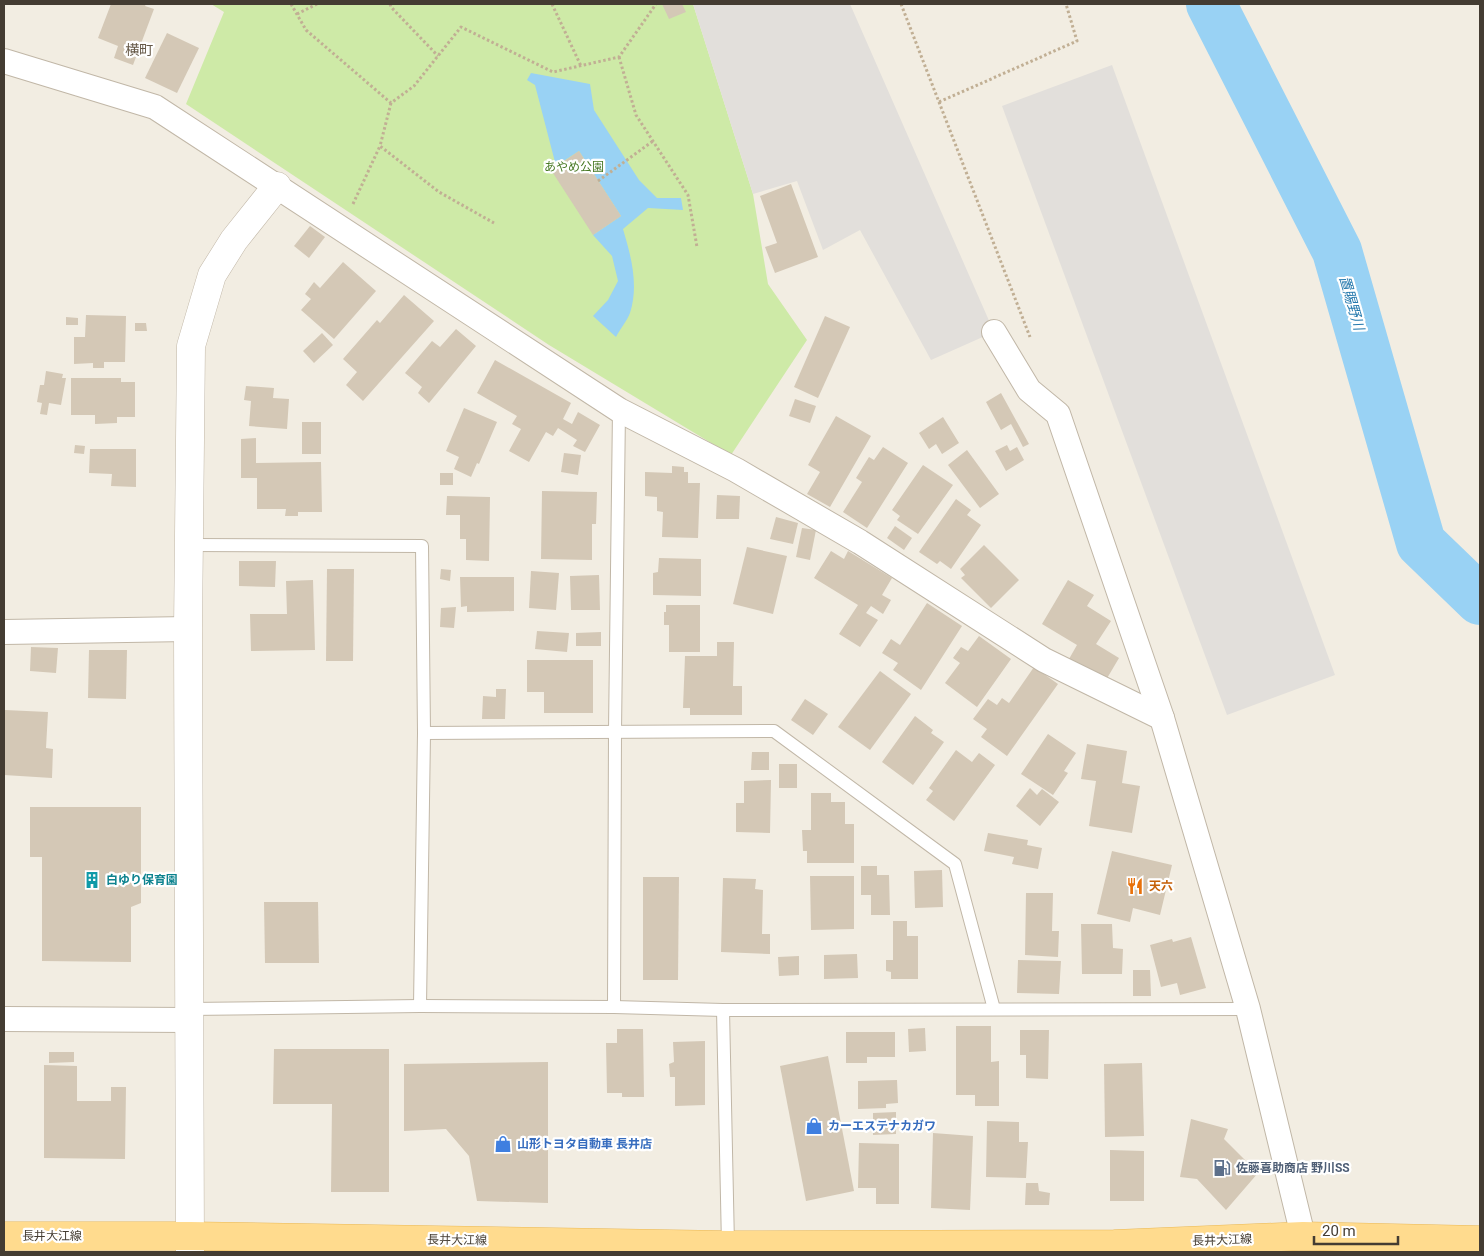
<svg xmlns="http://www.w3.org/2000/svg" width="1484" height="1256" font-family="Roboto,'Noto Sans JP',sans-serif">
  <rect width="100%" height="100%" fill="#f2ede2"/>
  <path fill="#ceeaa7" d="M211 4H693L753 194 768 284 807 340 731 455 549 345 186 104 224 12Z"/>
  <g fill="#e2dfdb">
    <path d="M693 4H850L994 332 931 360 860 230 823 250 797 181 753 194Z"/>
    <path d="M1112 65 1335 675 1227 715 1002 106Z"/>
  </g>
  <path fill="#99d2f4" d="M531 73 590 84 594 110 639 180 657 198H681L683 210 648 208 623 229C631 256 639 285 630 313 627 321 620 329 616 337L593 316 608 300 618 281 612 256 593 235 621 216 579 151 556 166 535 85 527 80Z"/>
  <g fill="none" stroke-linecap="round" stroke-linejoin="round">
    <path stroke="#99d2f4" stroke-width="50" d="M1211 4 1337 251 1421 543 1480 600"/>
  </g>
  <g fill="#d4c8b6">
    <path d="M111 4H146L145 6 154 9 133 65 114 58 118 46 98 38Z"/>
    <path d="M662 4H682L686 12 669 19Z"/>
    <path d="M167 33 199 48 177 93 145 78Z"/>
    <path d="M579 151 621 216 593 235 551 170Z"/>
    <path d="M791 184 818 257 775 273 765 247 777 243 760 196Z"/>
    <path d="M310 226 325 237 309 258 294 246Z"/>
    <path d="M343 262 376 291 334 339 301 310 311 299 305 294 314 282 320 288Z"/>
    <path d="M404 295 434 321 363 401 346 385 357 372 343 359 377 320 380 323Z"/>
    <path d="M86 315 126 316 125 362H104V368H93V363L74 364V337H85Z"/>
    <path d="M825 316 850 327 818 398 794 387Z"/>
    <path d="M66 317 78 318V325H66Z"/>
    <path d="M135 323H146L147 331H135Z"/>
    <path d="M456 329 476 346 429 403 418 393 422 387 405 373 432 341 440 347Z"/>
    <path d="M322 333 333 345 314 363 303 351Z"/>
    <path d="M495 360 571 403 563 419 572 424 578 412 600 425 585 452 573 446 577 440 558 428 553 436 546 432 529 462 509 451 521 429 512 424 517 416 477 393Z"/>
    <path d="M46 371 63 374 62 378H66L61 405 49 403 47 415 40 414 42 403 37 402 40 385H44Z"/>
    <path d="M71 378H121V382H135V417H117V423L95 424V415H71Z"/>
    <path d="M246 386 274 388 273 398 289 399 287 429 249 426 251 401 244 400Z"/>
    <path d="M1001 393 1029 444 1023 447 1011 424 1001 430 986 402Z"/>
    <path d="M795 399 816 406 810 423 789 416Z"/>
    <path d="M464 408 497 422 479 464 477 463 471 477 454 469 459 457 446 451Z"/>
    <path d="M836 416 871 436 830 507 807 494 820 472 808 465Z"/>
    <path d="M943 417 959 443 942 454 936 444 929 449 919 433Z"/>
    <rect x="302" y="422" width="19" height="32"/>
    <path d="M256 438V463L321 462 322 512H298V516H285L286 509H257V478H241V439Z"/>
    <path d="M75 445 85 446 84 454 74 453Z"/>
    <path d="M1007 445 1010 451 1017 447 1024 460 1006 471 995 451Z"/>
    <path d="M883 447 908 463 867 528 843 512 862 482 856 478 869 457 874 460Z"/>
    <path d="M90 449H136V487L111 486 112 474 89 473Z"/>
    <path d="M967 450 999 494 980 508 948 465Z"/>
    <path d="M564 453 581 455 578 475 561 472Z"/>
    <path d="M923 465 953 485 918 534 897 520 900 516 892 510Z"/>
    <path d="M672 466 684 467V472H688V483H700L698 538 662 537 663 512 657 511V497L645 496V472L672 473Z"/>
    <rect x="440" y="473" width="13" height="12"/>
    <path d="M542 491 597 492 596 524H592V560L541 559Z"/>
    <path d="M717 495 740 496 739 519H716Z"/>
    <path d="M447 496 490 497 489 561 466 560V539H460V515H446Z"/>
    <path d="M956 499 971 510 967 515 981 525 951 569 940 561 937 564 919 552Z"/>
    <path d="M776 517 798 523 793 544 770 539Z"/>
    <path d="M895 526 912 538 904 550 887 538Z"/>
    <path d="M802 528 816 530 810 560 796 557Z"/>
    <path d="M984 545 1019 580 991 608 961 578 965 575 960 569Z"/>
    <path d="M747 547 787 556 773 614 733 604Z"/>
    <path d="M831 551 844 559 848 551 892 578 882 595 891 600 883 614 871 606 866 613 878 620 860 647 839 634 858 605 814 578Z"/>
    <path d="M659 558 701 559V596L653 595V573L658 572Z"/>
    <path d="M239 561H276L275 587 239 586Z"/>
    <path d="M327 569H354L353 661H326Z"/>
    <path d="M441 569 451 570 450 581 440 579Z"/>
    <path d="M531 571 559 573 556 610 529 608Z"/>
    <path d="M599 575 600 610H571L570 576Z"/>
    <path d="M460 577H514V611L467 612V606L461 607Z"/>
    <path d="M313 580 315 650 251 651 250 614H287L286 581Z"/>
    <path d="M1068 580 1094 595 1087 606 1111 621 1096 644 1119 658 1106 680 1069 659 1077 645 1042 624Z"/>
    <path d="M927 603 962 626 921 690 893 670 898 663 882 653 891 639 900 645Z"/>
    <path d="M666 605H700V652H669V625H664V612H666Z"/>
    <path d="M456 607 454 628 440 627 441 608Z"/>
    <path d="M537 631 569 633 567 652 535 649Z"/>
    <path d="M601 632V646H576V633Z"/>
    <path d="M979 636 1011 659 977 707 945 683 960 663 953 658 961 647 968 651Z"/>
    <path d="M717 642H734L733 686H742V715H690V708H683L685 656H717Z"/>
    <path d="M31 647 58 648 56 673 30 671Z"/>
    <path d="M89 650H127L126 699 88 698Z"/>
    <path d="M527 660H593V713H544V692H527Z"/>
    <path d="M1034 667 1058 684 1007 756 981 737 987 729 973 719 988 699 997 705 1002 698 1009 703Z"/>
    <path d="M880 671 911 694 870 750 838 727Z"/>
    <path d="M496 689H506L505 719H482L483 696 496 697Z"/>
    <path d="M805 699 828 714 813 735 791 720Z"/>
    <path d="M5 710 48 712 46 748 53 749 52 778 4 775Z"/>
    <path d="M915 716 933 730 931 733 944 742 913 785 882 762Z"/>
    <path d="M1048 734 1076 753 1064 771 1068 773 1053 795 1021 774Z"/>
    <path d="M1087 744 1127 751 1122 783 1140 786 1132 833 1089 826 1096 781 1081 779Z"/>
    <path d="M956 750 972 762 979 753 995 765 954 821 926 800 933 791 929 788Z"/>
    <path d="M752 752H769V770H751Z"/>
    <rect x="779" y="764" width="18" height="24"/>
    <path d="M771 780 770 833 736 832V803H744V781Z"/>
    <path d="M1030 788 1037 795 1042 789 1059 802 1040 826 1016 806Z"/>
    <path d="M811 793H831V802H845V824H854V863H807V851H803L802 830H811Z"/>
    <path d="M30 807H141V903L131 907V962L42 961V857H30Z"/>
    <path d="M988 833 1028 840 1027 845 1042 848 1038 869 1012 864 1014 857 984 851Z"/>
    <path d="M1112 851 1172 865 1160 915 1133 908 1130 922 1097 914Z"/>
    <path d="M861 866H877V875H889L890 915H871V895H861Z"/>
    <path d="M942 870 943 907 915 908 914 871Z"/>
    <path d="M810 876H854V929L811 930Z"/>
    <path d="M643 877H679L678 980H643Z"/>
    <path d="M723 878 756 879 755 889 763 890 762 934H770V954L721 952Z"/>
    <path d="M1026 893H1053L1052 931H1059L1058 957 1025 955Z"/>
    <path d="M264 902H318L319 963H265Z"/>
    <path d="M893 921H907V936H918V979H891V972L886 971V960H893Z"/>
    <path d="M1081 924H1112L1113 948 1123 949 1122 974H1082Z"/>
    <path d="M1191 937 1206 988 1180 995 1177 983 1161 987 1150 945 1172 939 1173 942Z"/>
    <path d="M857 954 858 978 824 979V955Z"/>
    <path d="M799 956V975L779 976 778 957Z"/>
    <path d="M1018 960 1061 961 1059 994 1017 993Z"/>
    <path d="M1133 970H1150L1151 996H1133Z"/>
    <path d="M956 1026H991V1062L999 1061V1106H975V1095H956Z"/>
    <path d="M925 1028 926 1051 909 1052 908 1029Z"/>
    <path d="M617 1029H643L644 1097H622V1093H607L606 1043H617Z"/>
    <path d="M1020 1030H1049L1048 1079 1026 1078V1055H1020Z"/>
    <path d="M846 1032H895V1057H867V1063H846Z"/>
    <path d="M705 1041V1105L675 1106V1077H670L669 1064 674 1062 673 1042Z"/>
    <path d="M274 1049H389V1192H331L332 1104H273Z"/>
    <path d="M49 1052H74V1062L49 1063Z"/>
    <path d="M828 1056 854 1191 806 1201 780 1066Z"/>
    <path d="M548 1062V1203L477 1201 469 1156 446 1129 404 1131V1064Z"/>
    <path d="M1142 1063 1144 1136 1105 1137 1104 1064Z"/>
    <path d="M44 1065 77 1066V1101H111V1087H126L125 1159 44 1158Z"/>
    <path d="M897 1080 898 1103 886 1104V1108L858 1109V1081Z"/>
    <path d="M896 1112V1134L873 1135V1113Z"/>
    <path d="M1191 1119 1228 1129 1224 1139 1258 1173 1226 1210 1197 1179 1180 1177Z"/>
    <path d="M987 1121 1019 1122V1142H1028L1026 1178 986 1177Z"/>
    <path d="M933 1133 973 1136 970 1210 931 1208Z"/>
    <path d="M859 1143 899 1144V1204H876V1188H858Z"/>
    <path d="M1110 1150 1144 1151V1201H1110Z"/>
    <path d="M1026 1183H1038L1039 1191 1050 1193 1049 1205H1025Z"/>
  </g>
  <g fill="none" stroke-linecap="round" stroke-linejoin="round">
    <g stroke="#c1b7a7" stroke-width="14">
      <g id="service">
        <path d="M189 545 422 546 424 733 420 1006"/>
        <path d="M424 733 774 731 955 864 994 1009"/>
        <path d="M614 1007 615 731 619 410"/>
        <path d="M189 1009 420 1006 614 1007 723 1010 1248 1009"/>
        <path d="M723 1010 728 1245"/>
      </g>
    </g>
    <g stroke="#c1b7a7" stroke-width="26">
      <g id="minor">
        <path d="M4 61 155 107 619 410 736 470 860 542 1044 660 1162 718"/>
        <path d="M994 332 1029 390 1058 414 1162 718 1248 1009 1303 1236"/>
        <path d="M4 632 188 629"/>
        <path d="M4 1019 189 1020"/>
      </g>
    </g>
    <g stroke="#c1b7a7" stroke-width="29">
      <path id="tertiary" d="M190 1252 188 629 191 346 212 275 234 240 277 186"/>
    </g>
    <g stroke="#eab957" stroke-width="29">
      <path id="primary" d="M4 1236H190L728 1245 1114 1244 1303 1236 1480 1240"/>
    </g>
    <g stroke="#c1af94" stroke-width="3" stroke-dasharray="2.5 2.5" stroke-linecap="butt">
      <path d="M291 4 306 30 391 103 414 86 461 27 553 72 619 57 656 4"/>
      <path d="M390 4 391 7 438 56"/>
      <path d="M552 4 581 66"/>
      <path d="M901 4 1030 337"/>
      <path d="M297 14 317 4"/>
      <path d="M619 57 636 115 688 195 697 247"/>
      <path d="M939 102 1077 41 1066 4"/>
      <path d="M391 103 380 146 439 192 494 223"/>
      <path d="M598 181 653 141"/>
      <path d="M353 204 380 146"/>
    </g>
    <use href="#service" stroke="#fff" stroke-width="12"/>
    <use href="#minor" stroke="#fff" stroke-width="24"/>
    <use href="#tertiary" stroke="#fff" stroke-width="28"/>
    <use href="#primary" stroke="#ffdb8e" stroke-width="28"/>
  </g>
  <defs>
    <g id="building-bare" transform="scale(1.35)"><path d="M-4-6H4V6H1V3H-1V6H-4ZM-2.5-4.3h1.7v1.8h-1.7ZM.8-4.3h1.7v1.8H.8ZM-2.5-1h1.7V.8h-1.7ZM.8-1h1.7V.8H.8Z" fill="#0f9aa8" stroke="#fff" stroke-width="2.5" paint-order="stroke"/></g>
    <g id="restaurant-bare" transform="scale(1.35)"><path d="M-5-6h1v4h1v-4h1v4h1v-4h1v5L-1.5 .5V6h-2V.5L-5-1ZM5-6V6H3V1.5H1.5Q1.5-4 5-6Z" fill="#e8710a" stroke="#fff" stroke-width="2.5" paint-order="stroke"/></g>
    <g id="shop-bare" transform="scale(1.35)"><path d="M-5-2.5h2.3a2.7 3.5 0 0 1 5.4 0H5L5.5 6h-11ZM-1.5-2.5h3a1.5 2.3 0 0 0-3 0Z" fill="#3f7fe0" stroke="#fff" stroke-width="2.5" paint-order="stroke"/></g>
    <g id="fuel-bare" transform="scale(1.35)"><path d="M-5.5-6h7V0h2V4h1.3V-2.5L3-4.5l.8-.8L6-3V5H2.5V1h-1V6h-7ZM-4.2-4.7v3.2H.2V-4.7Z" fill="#5c6f8a" stroke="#fff" stroke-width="2.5" paint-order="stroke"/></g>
  </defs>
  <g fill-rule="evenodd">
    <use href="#building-bare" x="92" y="880"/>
    <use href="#restaurant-bare" x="1135" y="886"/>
    <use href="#shop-bare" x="814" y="1126"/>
    <use href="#shop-bare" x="503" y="1144"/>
    <use href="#fuel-bare" x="1222" y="1168"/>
  </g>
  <g text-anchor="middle" stroke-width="4.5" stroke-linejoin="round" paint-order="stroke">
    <g font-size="12" fill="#467823" stroke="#fff">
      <text x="574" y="171">あやめ公園</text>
    </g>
    <g font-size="12" font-weight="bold" fill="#0d838f" stroke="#fff" text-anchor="start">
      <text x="106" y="884">白ゆり保育園</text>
    </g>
    <g font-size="12" font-weight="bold" fill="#c56008" stroke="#fff" text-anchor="start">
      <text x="1149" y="890">天六</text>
    </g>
    <g font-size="12" font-weight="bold" fill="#366cbe" stroke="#fff" text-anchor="start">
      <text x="828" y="1130">カーエステナカガワ</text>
      <text x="517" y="1148">山形トヨタ自動車 長井店</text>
    </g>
    <g font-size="12" font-weight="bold" fill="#4e5e75" stroke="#fff" text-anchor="start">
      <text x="1236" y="1172">佐藤喜助商店 野川SS</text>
    </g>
    <g font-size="12" fill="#443c32" stroke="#fff">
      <text x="52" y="1240">長井大江線</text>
      <text transform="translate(457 1240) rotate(1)" y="4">長井大江線</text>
      <text transform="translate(1222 1240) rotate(-2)" y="4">長井大江線</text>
    </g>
    <g font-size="14" fill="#675a49" stroke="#fff">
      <text x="139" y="55">横町</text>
    </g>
    <g font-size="14" font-style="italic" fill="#2579ad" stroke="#fff">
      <text transform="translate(1352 303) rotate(74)" y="5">置賜野川</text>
    </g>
  </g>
  <rect width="1484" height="1256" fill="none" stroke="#443c32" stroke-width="10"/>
  <path d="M1314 1236v8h84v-8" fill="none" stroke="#443c32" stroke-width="2.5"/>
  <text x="1322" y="1236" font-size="15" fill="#443c32" stroke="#ffffff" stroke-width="4" paint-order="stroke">20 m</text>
</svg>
